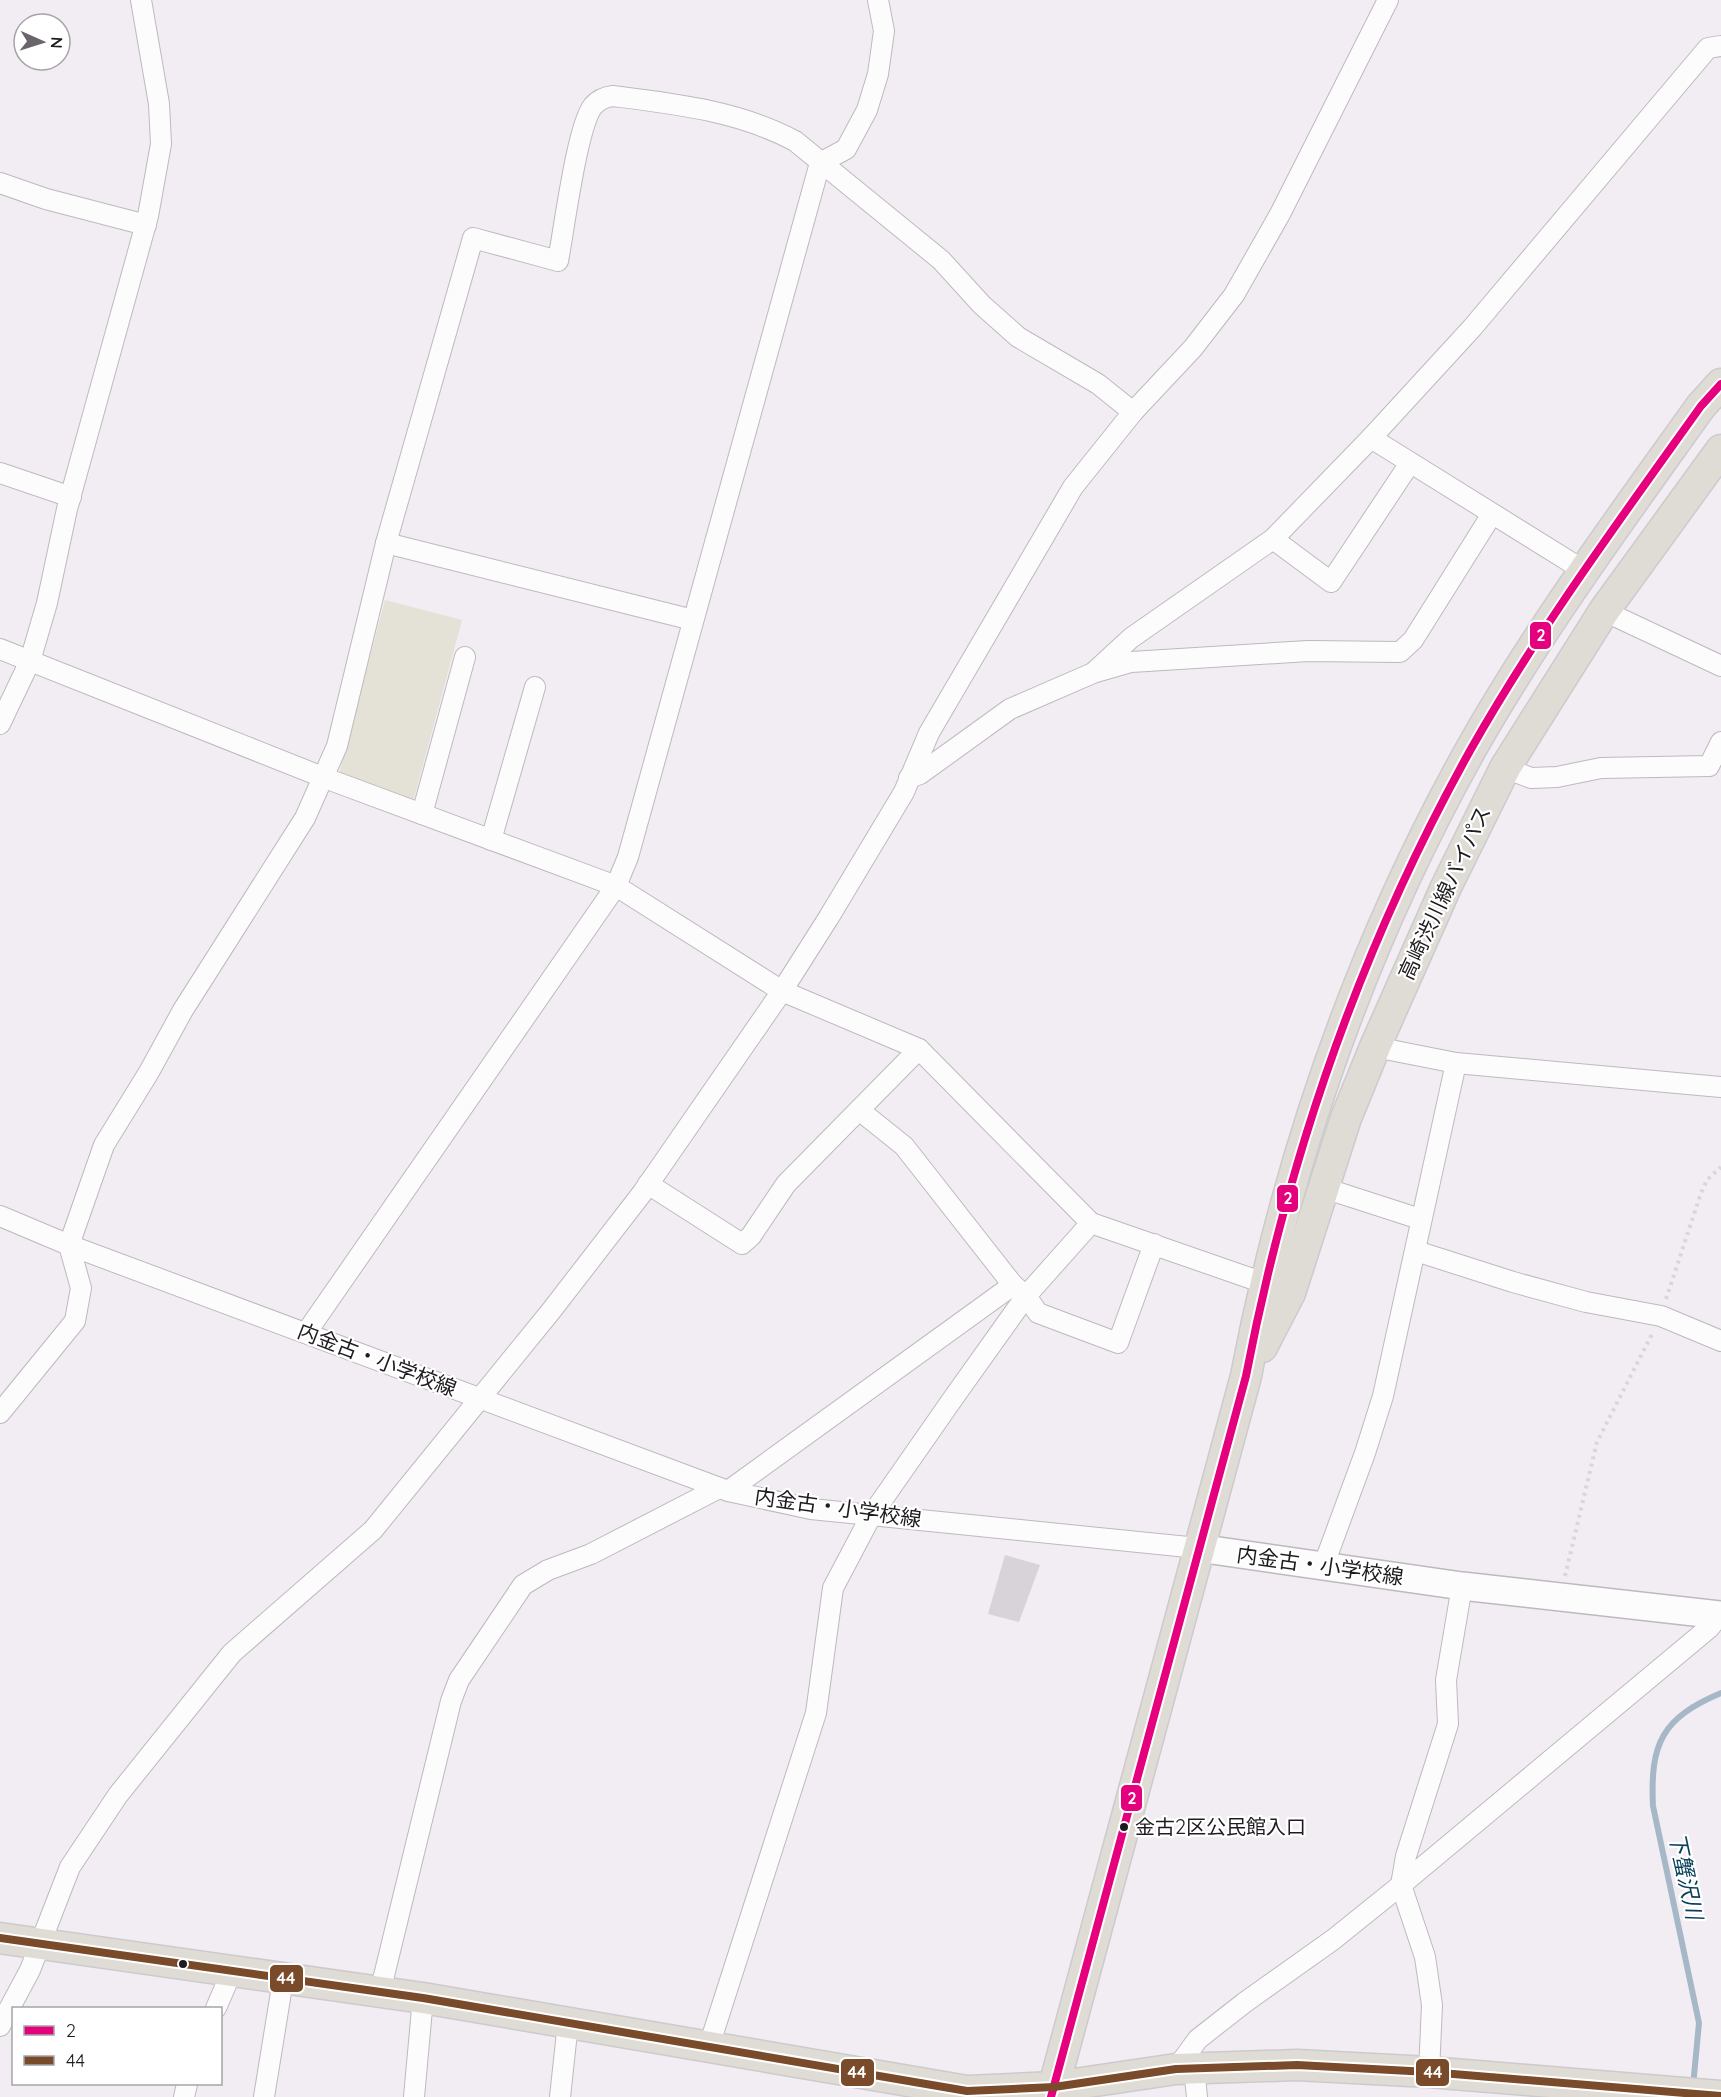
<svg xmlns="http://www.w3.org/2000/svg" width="1721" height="2097" font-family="Quicksand,'Noto Sans JP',sans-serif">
  <rect width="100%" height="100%" fill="#f2ecf3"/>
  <path fill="#e4e2d6" d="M385 600 462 620 413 802 342 777 340 770Z"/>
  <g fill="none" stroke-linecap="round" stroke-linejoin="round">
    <path stroke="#a6b8c8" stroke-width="6" d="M1693 2086 1699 2023 1653 1806C1650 1743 1662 1718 1721 1693"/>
  </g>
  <path fill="#d7d3d8" d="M1005 1555 1040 1565 1019 1622 988 1614Z"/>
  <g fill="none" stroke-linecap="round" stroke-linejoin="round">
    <g stroke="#beb9be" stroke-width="22">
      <g id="street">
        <path d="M0 183 46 199 146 225"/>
        <path d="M1371 438 1583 570"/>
        <path d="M0 473 71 497"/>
        <path d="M1273 539 1331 582 1410 463"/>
        <path d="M386 543 693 620"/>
        <path d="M1604 611 1721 666"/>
        <path d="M0 649 325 778 616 886 782 991 919 1049 1091 1223 1264 1283"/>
        <path d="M1093 673 1131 638 1273 539 1371 438 1472 328 1708 48 1721 46"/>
        <path d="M0 724 30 661 47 603 67 509 148 216 161 144 159 104 141 0"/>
        <path d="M1505 768 1531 778 1557 777 1601 768 1709 766 1721 742"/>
        <path d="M909 778 920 774 1010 709 1093 673 1131 662 1308 651 1400 652 1413 640 1492 514"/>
        <path d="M422 814 465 657"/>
        <path d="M491 840 535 687"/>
        <path d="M1375 1047 1456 1063 1721 1087"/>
        <path d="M859 1110 904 1146 1013 1285"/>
        <path d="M648 1184 742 1244 751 1236 786 1184 919 1049"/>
        <path d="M1324 1188 1420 1219"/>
        <path d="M0 1216 69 1245 728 1491 811 1509 1198 1548"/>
        <path d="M1416 1251 1513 1282 1586 1302 1661 1316 1721 1341"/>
        <path d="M306 1333 616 886 628 857 820 163 846 149 867 110 878 74 884 31 878 0"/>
        <path d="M0 1413 75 1321 81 1288 69 1245 104 1145 149 1072 183 1010 305 818 337 746 386 543 473 238 558 261C564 230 577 126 593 106 599 99 605 97 613 96 676 104 739 111 795 141L941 260 982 305 1018 337 1098 384 1133 412"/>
        <path d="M728 1491 1013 1285 1026 1296 1038 1313 1118 1343 1154 1244"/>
        <path d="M1323 1567 1365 1453 1383 1396 1456 1063"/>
        <path d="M380 1992 451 1701 459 1680 523 1585 548 1570 591 1554 719 1488"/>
        <path d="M216 2008 232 1971"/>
        <path d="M0 2026 30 1970 70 1867 118 1795 232 1653 373 1530 551 1311 643 1192 782 991 829 917 904 792 929 733 1073 487 1133 412 1193 348 1234 295 1280 214 1388 0"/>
        <path d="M709 2046 816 1713 833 1588 871 1516 954 1397 1026 1296 1091 1223"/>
        <path d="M1194 2068 1197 2097"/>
        <path d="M1176 2069 1198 2039 1244 2003 1334 1939 1401 1885 1709 1628 1719 1616"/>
        <path d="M1429 2072 1432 2005 1425 1957 1401 1885 1406 1856 1448 1724 1446 1680 1462 1586"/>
        <path d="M184 2097 187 2084"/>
        <path d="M264 2097 283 1980"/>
        <path d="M414 2097 423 1998"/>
        <path d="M560 2097 568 2023"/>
      </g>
    </g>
    <g stroke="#beb9be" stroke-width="30">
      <path id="secondary" d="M1198 1548 1462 1586 1721 1615"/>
    </g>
    <g stroke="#cdcace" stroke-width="33">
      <g id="primary">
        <path d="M1262 1347 1290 1293 1346 1118 1375 1047 1446 887 1505 768 1604 611 1721 450"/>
        <path d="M0 1938 423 1998 967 2091 1054 2087 1176 2069 1297 2065 1429 2072 1721 2096"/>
        <path d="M1051 2097 1246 1376C1288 1157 1362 944 1471 749 1539 629 1621 518 1701 406L1721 384"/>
      </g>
    </g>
    <g stroke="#d8d6d8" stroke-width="4" stroke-dasharray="3 4.5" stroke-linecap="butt">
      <path d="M1666 1299 1701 1193 1707 1180 1721 1167"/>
      <path d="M1565 1576 1597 1442 1652 1334"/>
    </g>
    <use href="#street" stroke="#fdfcfd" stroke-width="20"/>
    <use href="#secondary" stroke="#fdfcfd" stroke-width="27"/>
    <use href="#primary" stroke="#dedcd4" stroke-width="30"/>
    <g stroke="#fff" stroke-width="12">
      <path id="bus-1" d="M1051 2097 1246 1376C1288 1157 1362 944 1471 749 1539 629 1621 518 1701 406L1721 384"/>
    </g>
    <g stroke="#fff" stroke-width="12">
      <path id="bus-2" d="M0 1938 423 1998 967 2091 1054 2087 1176 2069 1297 2065 1429 2072 1721 2096"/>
    </g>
    <use href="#bus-1" stroke="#e5007d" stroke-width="8"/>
    <use href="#bus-2" stroke="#7a4b2a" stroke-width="8"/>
  </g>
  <g fill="#1f1c20" stroke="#fff" stroke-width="2">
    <circle cx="1124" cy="1827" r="5"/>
    <circle cx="183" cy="1964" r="5"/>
  </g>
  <g text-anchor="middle" stroke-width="4.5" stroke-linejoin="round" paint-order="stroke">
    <g font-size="20" fill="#1f1c20" stroke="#fff" text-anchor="start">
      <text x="1135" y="1834">金古2区公民館入口</text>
    </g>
    <g font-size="21" fill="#1f1c20" stroke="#fff">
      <text transform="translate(1445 893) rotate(-65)" y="7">高崎渋川線バイパス</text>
      <text transform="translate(377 1360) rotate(21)" y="7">内金古・小学校線</text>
      <text transform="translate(838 1508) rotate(8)" y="7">内金古・小学校線</text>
      <text transform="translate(1320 1566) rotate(8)" y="7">内金古・小学校線</text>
    </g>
    <g font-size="22" font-style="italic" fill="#073f5b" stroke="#fff">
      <text transform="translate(1686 1876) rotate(78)" y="8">下蟹沢川</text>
    </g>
  </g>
  <g stroke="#fff" stroke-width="2">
    <rect x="1529" y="621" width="23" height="29" rx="6" fill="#e5007d"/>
    <rect x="1276" y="1184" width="23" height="29" rx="6" fill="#e5007d"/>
    <rect x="1120" y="1784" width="23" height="28" rx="6" fill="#e5007d"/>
    <rect x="269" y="1964" width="35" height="29" rx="6" fill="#7a4b2a"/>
    <rect x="840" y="2058" width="35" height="29" rx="6" fill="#7a4b2a"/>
    <rect x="1415" y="2058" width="35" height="29" rx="6" fill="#7a4b2a"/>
  </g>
  <g font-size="16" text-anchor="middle" font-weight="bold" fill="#fff">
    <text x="1541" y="641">2</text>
    <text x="1288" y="1204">2</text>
    <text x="1132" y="1804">2</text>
    <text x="286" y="1984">44</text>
    <text x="857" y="2078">44</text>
    <text x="1433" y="2078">44</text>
  </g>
  <rect x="12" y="2007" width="210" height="78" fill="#ffffff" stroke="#a5a4a6" stroke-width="1.5"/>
  <rect x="24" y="2026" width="30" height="9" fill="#e5007d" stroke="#a5a4a6" stroke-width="1.5"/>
  <text x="66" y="2037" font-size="18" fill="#1f1c20">2</text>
  <rect x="24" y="2056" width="30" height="9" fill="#7a4b2a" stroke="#a5a4a6" stroke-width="1.5"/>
  <text x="66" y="2067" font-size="18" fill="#1f1c20">44</text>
  <g transform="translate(42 42) rotate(93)"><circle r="28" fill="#ffffff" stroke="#a5a4a6" stroke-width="1.5"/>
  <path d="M0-4.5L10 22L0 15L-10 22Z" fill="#69656a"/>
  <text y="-9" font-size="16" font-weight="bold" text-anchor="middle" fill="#1f1c20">N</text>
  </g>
</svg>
